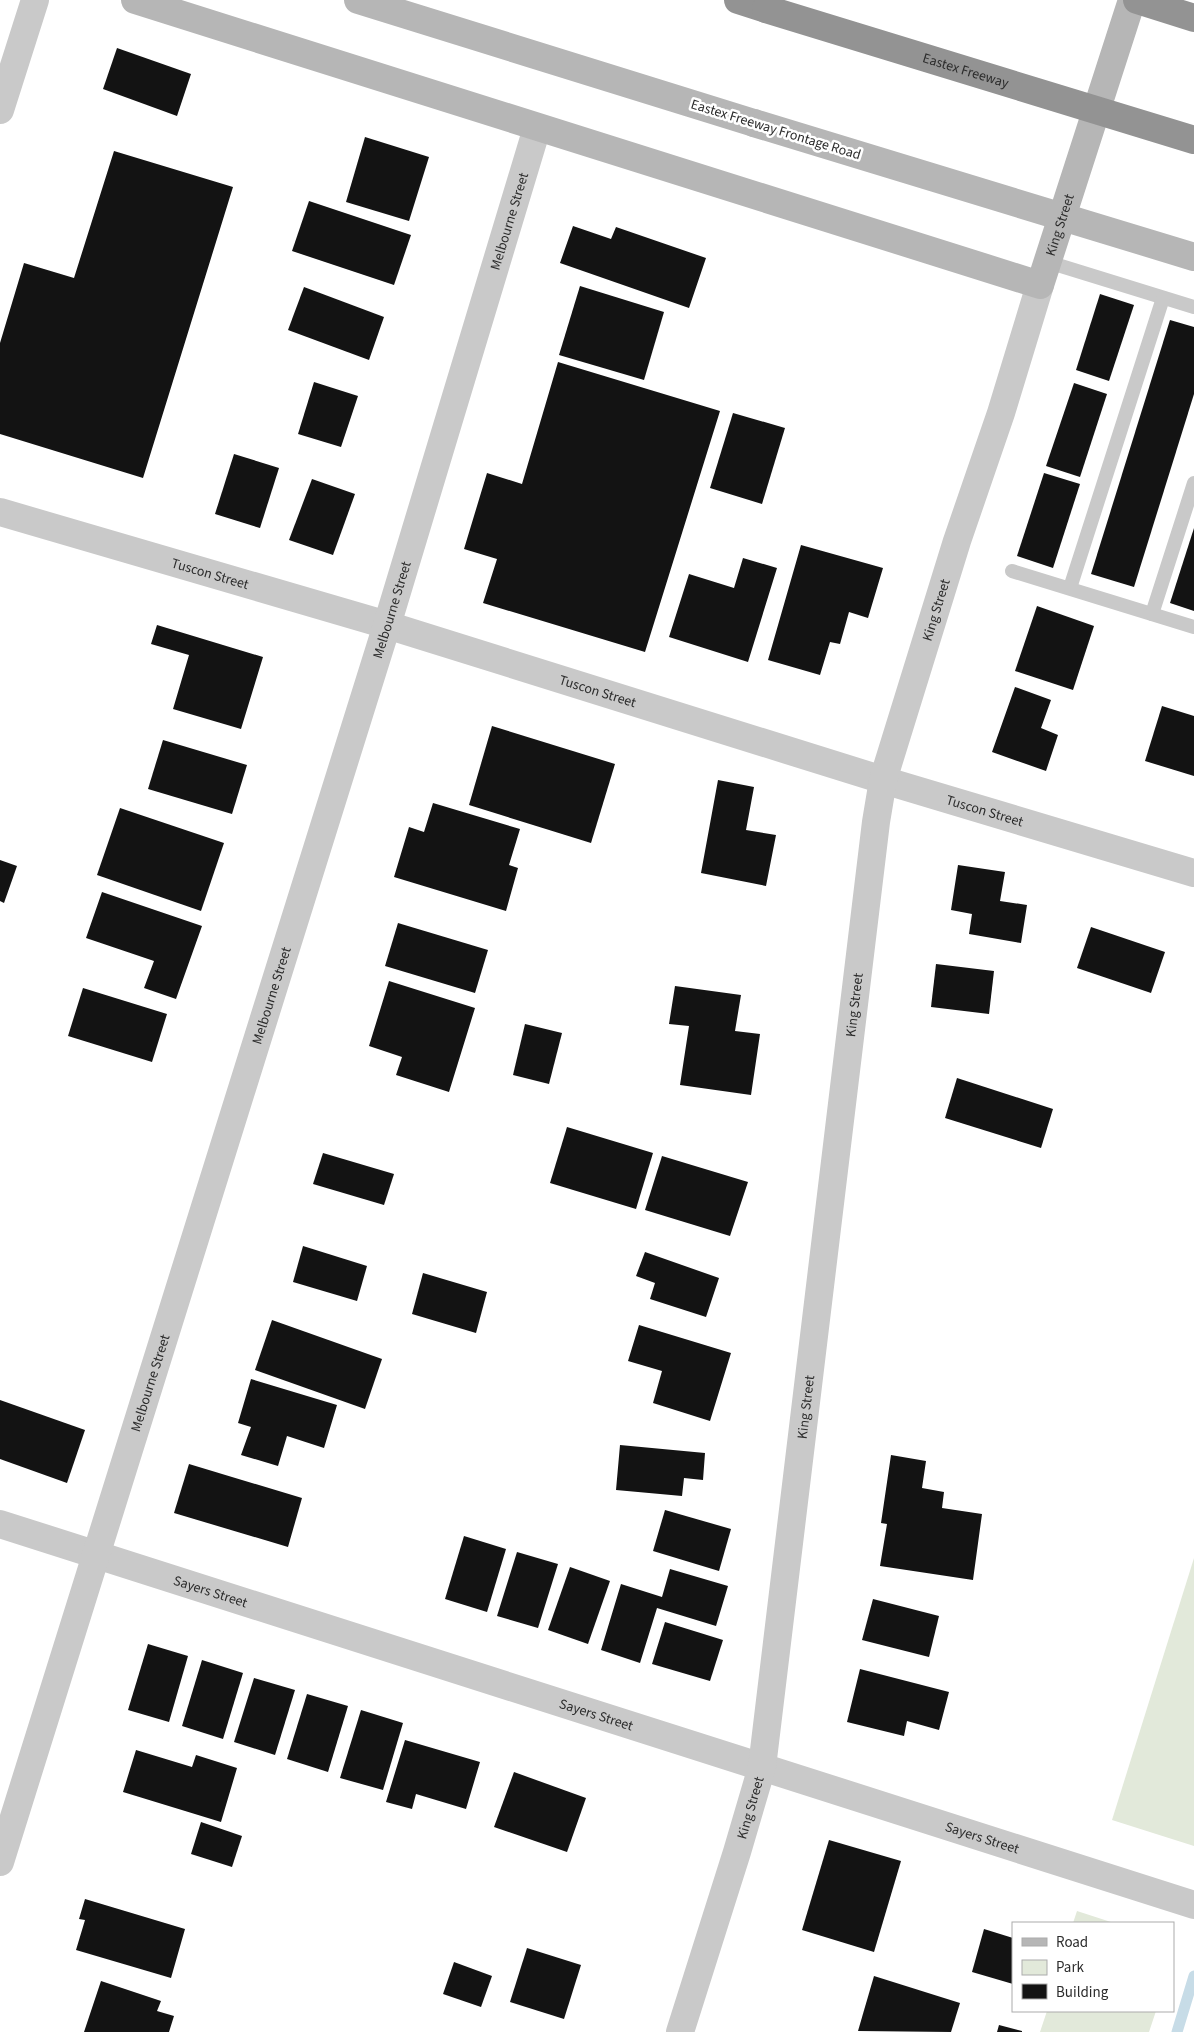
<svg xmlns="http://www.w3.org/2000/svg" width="1194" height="2032" font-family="'Source Sans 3',sans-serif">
  <rect width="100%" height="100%" fill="#fff"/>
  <g fill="#e2e9da">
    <path d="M1194 1558V1846L1112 1820Z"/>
    <path d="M1077 1911 1114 1923H1073Z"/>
    <path d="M1047 2011H1156L1149 2032H1040Z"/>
  </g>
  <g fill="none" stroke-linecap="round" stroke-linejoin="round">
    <path stroke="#c7dce7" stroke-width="11" d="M1177 2032 1194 1976"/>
  </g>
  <g fill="#131313">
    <path d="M117 48 191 74 177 116 103 89Z"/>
    <path d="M365 137 429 157 409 221 346 202Z"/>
    <path d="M114 151 233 187 143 478 0 434V343L24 263 74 278Z"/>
    <path d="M309 201 411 235 394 285 292 251Z"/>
    <path d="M573 226 611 239 616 227 706 258 689 308 560 263Z"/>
    <path d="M580 286 664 312 644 380 559 355Z"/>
    <path d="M304 287 384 317 369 360 288 330Z"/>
    <path d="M1100 294 1134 305 1109 381 1076 370Z"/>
    <path d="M1170 320 1194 327V394L1134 587 1091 574Z"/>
    <path d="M558 362 720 411 645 652 483 603 497 559 464 549 487 473 522 484Z"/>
    <path d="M314 382 358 396 341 447 298 434Z"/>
    <path d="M1074 383 1107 394 1080 477 1046 466Z"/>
    <path d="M733 413 785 428 762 504 710 488Z"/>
    <path d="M234 454 279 468 260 528 215 514Z"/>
    <path d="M1044 473 1080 484 1053 568 1017 556Z"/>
    <path d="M312 479 355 494 333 555 289 540Z"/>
    <path d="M1194 528V611L1170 603Z"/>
    <path d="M801 545 883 568 868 618 849 612 840 644 830 642 820 675 768 660Z"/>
    <path d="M743 558 777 568 748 662 669 637 689 574 734 588Z"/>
    <path d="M1037 606 1094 626 1073 690 1015 671Z"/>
    <path d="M157 625 263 657 241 729 173 709 189 655 151 644Z"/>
    <path d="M1015 687 1051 700 1041 728 1058 735 1046 771 992 752Z"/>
    <path d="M1162 706 1194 716V776L1145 761Z"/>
    <path d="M492 726 615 764 591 843 469 805Z"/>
    <path d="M163 740 247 765 232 814 148 789Z"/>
    <path d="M718 780 754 787 746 830 776 835 766 886 701 873Z"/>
    <path d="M433 803 520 829 509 865 518 868 506 911 394 877 409 827 424 832Z"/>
    <path d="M120 808 224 843 201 911 97 875Z"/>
    <path d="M0 860 17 866 4 903 0 901Z"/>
    <path d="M958 865 1005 872 1000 901 1027 905 1021 943 969 934 972 914 951 910Z"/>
    <path d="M102 892 202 926 176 999 144 988 154 961 86 938Z"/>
    <path d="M398 923 488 950 475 993 385 966Z"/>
    <path d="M1091 927 1165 952 1151 993 1077 968Z"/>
    <path d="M936 964 994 971 989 1014 931 1007Z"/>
    <path d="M389 981 475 1008 449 1092 396 1075 402 1057 369 1046Z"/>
    <path d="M675 986 741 995 735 1031 760 1034 751 1095 680 1085 689 1026 669 1024Z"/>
    <path d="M83 988 167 1014 152 1062 68 1036Z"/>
    <path d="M525 1024 562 1033 549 1084 513 1075Z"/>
    <path d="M957 1078 1053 1109 1041 1148 945 1118Z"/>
    <path d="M567 1127 653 1153 636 1209 550 1183Z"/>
    <path d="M323 1153 394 1174 384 1205 313 1184Z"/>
    <path d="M662 1156 748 1182 730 1236 645 1210Z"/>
    <path d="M303 1246 367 1266 357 1301 293 1282Z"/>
    <path d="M645 1252 719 1278 706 1317 650 1299 655 1283 636 1276Z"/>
    <path d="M423 1273 487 1292 476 1333 412 1314Z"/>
    <path d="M272 1320 382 1359 365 1409 255 1370Z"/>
    <path d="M639 1325 731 1353 710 1421 653 1403 662 1371 628 1361Z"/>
    <path d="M251 1379 337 1405 324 1448 287 1436 278 1466 241 1455 251 1427 238 1423Z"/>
    <path d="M0 1400 85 1430 67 1483 0 1459Z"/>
    <path d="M620 1445 705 1453 703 1480 684 1478 682 1496 616 1490Z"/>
    <path d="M891 1455 926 1461 922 1488 944 1492 942 1508 982 1514 973 1580 880 1566 887 1524 881 1523Z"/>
    <path d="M189 1464 302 1498 288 1547 174 1513Z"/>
    <path d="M665 1510 731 1529 719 1571 653 1551Z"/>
    <path d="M464 1536 506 1549 487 1612 445 1599Z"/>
    <path d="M517 1552 558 1564 538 1628 497 1616Z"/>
    <path d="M570 1567 610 1581 588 1644 548 1630Z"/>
    <path d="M670 1569 728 1586 716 1626 657 1608 640 1663 601 1650 621 1584 662 1597Z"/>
    <path d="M873 1599 939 1616 929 1657 862 1640Z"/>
    <path d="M665 1622 723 1640 710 1681 652 1664Z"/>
    <path d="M148 1644 188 1656 169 1722 128 1710Z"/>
    <path d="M202 1660 243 1673 223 1739 182 1726Z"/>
    <path d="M860 1669 949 1692 939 1730 907 1721 904 1736 847 1722Z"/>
    <path d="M254 1678 295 1690 275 1755 234 1742Z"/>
    <path d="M307 1694 348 1706 328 1772 287 1759Z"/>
    <path d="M361 1710 403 1723 383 1790 340 1778Z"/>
    <path d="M405 1740 480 1762 466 1809 416 1794 412 1809 386 1802Z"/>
    <path d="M136 1750 192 1767 196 1755 237 1768 221 1822 123 1792Z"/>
    <path d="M514 1772 586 1798 567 1852 494 1827Z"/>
    <path d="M201 1822 242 1836 232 1867 191 1854Z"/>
    <path d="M829 1840 901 1861 874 1952 802 1930Z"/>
    <path d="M85 1899 185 1929 171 1978 76 1950 85 1920 79 1919Z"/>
    <path d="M984 1929 1013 1938V1984L972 1972Z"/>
    <path d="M527 1948 581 1965 564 2019 510 2002Z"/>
    <path d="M454 1962 492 1976 481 2007 443 1994Z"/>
    <path d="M874 1976 960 2003 951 2032 858 2031Z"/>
    <path d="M101 1981 161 2001 157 2011 174 2016 169 2032H84Z"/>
    <path d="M999 2025 1022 2031V2032H997Z"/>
  </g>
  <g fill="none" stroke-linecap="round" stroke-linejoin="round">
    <g stroke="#c9c9c9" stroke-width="14">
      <path d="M1048 262 1194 307"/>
      <path d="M1012 571 1194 627"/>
      <path d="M1070 588 1163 298"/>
      <path d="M1152 614 1194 483"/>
    </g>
    <g stroke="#c9c9c9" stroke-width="28">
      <path d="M0 110 35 0"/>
      <path id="s1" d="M0 512 387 625 883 780 1194 873"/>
      <path id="s2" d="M0 1524 1194 1905"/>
      <path id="s3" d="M0 1862 387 625 537 128"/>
      <path id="s4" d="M680 2032 737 1852 762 1767 876 822 883 780 957 541 1001 413 1040 285"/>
    </g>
    <g stroke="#b6b6b6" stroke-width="28">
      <path id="s5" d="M135 0 1040 285 1132 0"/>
      <path d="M358 0 754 123"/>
    </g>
    <g stroke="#939393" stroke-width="28">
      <path d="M738 0 766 9"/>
      <path d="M1137 0 1194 18"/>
    </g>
    <path stroke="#b6b6b6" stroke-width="28" d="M754 123 1194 257"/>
    <path stroke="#939393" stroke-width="28" id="s6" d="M766 9 1194 140"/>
  </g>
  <g text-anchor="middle" stroke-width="5" stroke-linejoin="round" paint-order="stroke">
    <g font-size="14" fill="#2c2c2c" stroke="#fff">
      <text dy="5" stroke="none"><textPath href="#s6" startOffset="209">Eastex Freeway</textPath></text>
      <text transform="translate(776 129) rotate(17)" y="5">Eastex Freeway Frontage Road</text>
      <text dy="5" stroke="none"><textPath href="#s3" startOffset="1718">Melbourne Street</textPath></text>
      <text dy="5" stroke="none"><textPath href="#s5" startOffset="1012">King Street</textPath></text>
      <text dy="5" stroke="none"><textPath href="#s1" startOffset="219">Tuscon Street</textPath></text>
      <text dy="5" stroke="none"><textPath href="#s3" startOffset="1312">Melbourne Street</textPath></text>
      <text dy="5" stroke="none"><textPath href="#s4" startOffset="1450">King Street</textPath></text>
      <text dy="5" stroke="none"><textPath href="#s1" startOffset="624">Tuscon Street</textPath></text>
      <text dy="5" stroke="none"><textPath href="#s1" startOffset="1029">Tuscon Street</textPath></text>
      <text dy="5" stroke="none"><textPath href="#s3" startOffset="908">Melbourne Street</textPath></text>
      <text dy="5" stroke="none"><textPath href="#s4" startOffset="1045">King Street</textPath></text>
      <text dy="5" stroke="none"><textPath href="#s3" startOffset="502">Melbourne Street</textPath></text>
      <text dy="5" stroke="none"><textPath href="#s4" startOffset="640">King Street</textPath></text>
      <text dy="5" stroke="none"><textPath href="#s2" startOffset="221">Sayers Street</textPath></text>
      <text dy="5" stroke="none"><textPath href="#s2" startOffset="626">Sayers Street</textPath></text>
      <text dy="5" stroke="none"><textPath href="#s4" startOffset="235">King Street</textPath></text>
      <text dy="5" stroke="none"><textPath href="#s2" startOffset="1031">Sayers Street</textPath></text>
    </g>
  </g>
  <rect x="1012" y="1922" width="162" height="90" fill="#ffffff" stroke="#ababab"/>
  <rect x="1022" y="1938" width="25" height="8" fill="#b6b6b6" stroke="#ababab"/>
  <text x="1056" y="1947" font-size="15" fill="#2c2c2c">Road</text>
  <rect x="1022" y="1960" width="25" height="15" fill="#e2e9da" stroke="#ababab"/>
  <text x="1056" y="1972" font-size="15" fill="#2c2c2c">Park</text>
  <rect x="1022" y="1984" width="25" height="15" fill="#131313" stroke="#ababab"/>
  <text x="1056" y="1997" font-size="15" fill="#2c2c2c">Building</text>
</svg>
